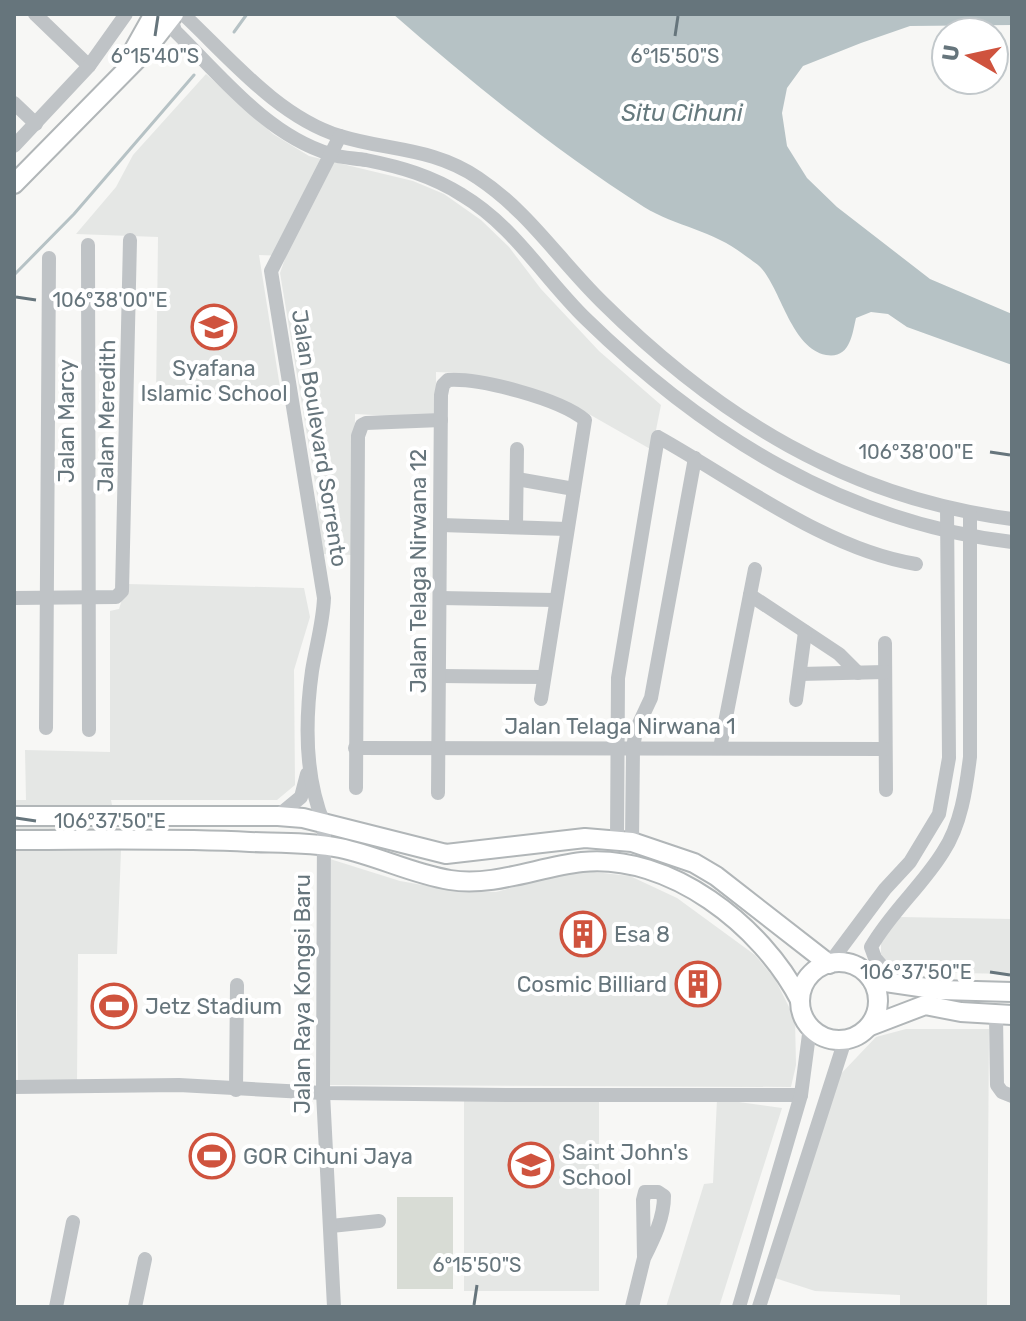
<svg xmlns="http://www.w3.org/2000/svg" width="1026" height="1321" font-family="Rubik,sans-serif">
  <rect width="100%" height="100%" fill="#f7f7f5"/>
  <g fill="#e5e7e5">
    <path d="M206 74 273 134 309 156 413 181 444 194 481 220 509 247 541 289 599 351 661 405 652 450 573 405 521 385 460 373 436 372V412L430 418 355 414 354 555 322 554 317 534V495L280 273 286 256 259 255 282 400H156L158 237 76 234 116 187 133 155Z"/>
    <path d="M127 584 304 588 310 617 294 670 295 785 277 800H111L121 851 117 954H78L77 1082 18 1084 14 800H26L25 750 110 752V611L119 609Z"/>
    <path d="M330 859 400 881 451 890 496 892 576 870 630 876 677 898 755 955 775 979 795 1019 796 1065 791 1087 329 1085Z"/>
    <path d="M899 917 1012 919V974L906 972 889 967 881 954V941Z"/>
    <path d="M906 1029H989L987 1307H900V1295L815 1291 775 1278 837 1078 876 1037Z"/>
    <path d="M717 1099 782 1108 719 1307H666L704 1184 713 1183Z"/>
    <rect x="464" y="1101" width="135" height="190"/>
  </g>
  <rect fill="#d8dcd5" x="397" y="1197" width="56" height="92"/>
  <path fill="#b6c2c5" d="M393 14H1012V25L910 26 861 43 803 66 787 88 782 113 787 146 807 178 837 207 930 279 1012 314V365L907 327 888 314 871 312 856 318C852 335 850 359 826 355 792 348 782 293 762 269 757 263 749 259 743 254 714 231 675 226 644 207 555 150 473 84 393 14Z"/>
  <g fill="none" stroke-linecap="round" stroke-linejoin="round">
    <g stroke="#b6c2c5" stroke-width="3">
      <path d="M234 32 247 14"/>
      <path d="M14 275 74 214 194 75"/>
    </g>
    <g stroke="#b1b6b8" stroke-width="22">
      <g id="major">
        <path d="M131 55 154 14"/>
        <path d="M14 184 145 51 174 14"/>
        <path d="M14 816H278L303 818 446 854 585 838 632 842 694 863 716 876 829 964"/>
        <path d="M14 840C93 840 171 838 250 842 279 843 311 842 340 848 378 856 412 874 450 880 494 887 538 867 582 862 670 853 762 926 800 1000"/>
        <circle cx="839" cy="1001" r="39"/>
        <path d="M872 980 940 990 1012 992"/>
        <path d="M870 1026 925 1005 961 1012 1012 1015"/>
      </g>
    </g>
    <g stroke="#bfc3c6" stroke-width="14">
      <path d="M35 14 89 66"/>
      <path d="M183 14C229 57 278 117 340 136 388 151 432 147 478 178 529 212 559 260 602 302 718 417 848 498 1012 519"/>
      <path d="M171 18 175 31C221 76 267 135 330 154 341 158 354 158 366 160 401 167 432 176 462 195 514 226 543 277 586 319 705 435 844 522 1012 542"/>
      <path d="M14 103 36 124"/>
      <path d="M14 146 89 66 126 14"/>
      <path d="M88 245 89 730"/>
      <path d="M517 479 574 489"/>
      <path d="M441 525 567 529"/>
      <path d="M516 526 517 449"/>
      <path d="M750 595 839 654 858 673"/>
      <path d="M14 598 116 597 122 591 130 240"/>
      <path d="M440 598 555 600"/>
      <path d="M885 643 886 790"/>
      <path d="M800 674 885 672"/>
      <path d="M440 676 544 677"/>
      <path d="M796 700 805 632"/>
      <path d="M46 728 49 258"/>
      <path d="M355 748 885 749"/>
      <path d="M720 748 755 569"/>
      <path d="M356 788 358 436 362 425 366 423 441 420"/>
      <path d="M438 793 441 395 443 385 448 380C481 378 560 399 585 420L541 699"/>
      <path d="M278 816 301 797 307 774"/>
      <path d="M617 839 618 678 658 437C737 481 827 550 916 564"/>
      <path d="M632 842 633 748 636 730 651 698 695 458"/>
      <path d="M829 964 885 889 910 862 939 814 949 758 947 508"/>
      <path d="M896 983 875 958 871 947C891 912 922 886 943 852 961 825 966 789 970 757V513"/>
      <path d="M996 1015 997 1085 1002 1092 1012 1096"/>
      <path d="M14 1087 179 1085 323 1093 506 1095H801"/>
      <path d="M236 1090 237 985"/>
      <path d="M331 1226 379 1221"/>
      <path d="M56 1307 73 1222"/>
      <path d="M135 1307 145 1259"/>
      <path d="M334 1307 323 1093 324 824C305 778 305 721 312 671 316 646 323 623 324 598L271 271 340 136"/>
      <path d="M632 1307 644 1258 643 1200 645 1192H658L664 1196C664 1218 654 1238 644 1258"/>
      <path d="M739 1307 801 1095 810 1027"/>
      <path d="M759 1307 845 1040"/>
    </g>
    <use href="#major" stroke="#fff" stroke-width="18"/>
  </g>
  <path fill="none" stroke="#66757c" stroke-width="3" d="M155 36 158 16M675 36 678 16M16 297 36 300M990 452 1010 455M16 818 36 821M990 972 1010 975M474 1305 477 1285"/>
  <defs>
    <g id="school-ring" transform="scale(2.3)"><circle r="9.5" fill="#fff" stroke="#cf533e" stroke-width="1.5"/><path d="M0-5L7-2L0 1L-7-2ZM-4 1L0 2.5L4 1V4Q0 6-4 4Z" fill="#cf533e"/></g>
    <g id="building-ring" transform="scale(2.3)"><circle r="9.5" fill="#fff" stroke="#cf533e" stroke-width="1.5"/><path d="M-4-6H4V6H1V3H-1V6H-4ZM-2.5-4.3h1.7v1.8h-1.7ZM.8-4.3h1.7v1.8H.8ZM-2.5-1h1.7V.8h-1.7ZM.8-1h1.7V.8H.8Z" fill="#cf533e"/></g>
    <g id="stadium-ring" transform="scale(2.3)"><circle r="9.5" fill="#fff" stroke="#cf533e" stroke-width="1.5"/><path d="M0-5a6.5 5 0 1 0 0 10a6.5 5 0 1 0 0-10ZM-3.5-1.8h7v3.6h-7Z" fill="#cf533e"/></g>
  </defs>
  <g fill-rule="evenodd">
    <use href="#school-ring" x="214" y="327"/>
    <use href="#building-ring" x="583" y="934"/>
    <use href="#building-ring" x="698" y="984"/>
    <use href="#stadium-ring" x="114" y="1006"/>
    <use href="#stadium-ring" x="212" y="1156"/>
    <use href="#school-ring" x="531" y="1165"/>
  </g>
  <g text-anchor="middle" stroke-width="8" stroke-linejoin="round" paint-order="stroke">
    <g font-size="22" fill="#66757c" stroke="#fff" text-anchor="start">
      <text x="214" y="376" text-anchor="middle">Syafana<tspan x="214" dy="25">Islamic School</tspan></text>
      <text x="614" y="942">Esa 8</text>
      <text x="667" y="992" text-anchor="end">Cosmic Billiard</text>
      <text x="145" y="1014">Jetz Stadium</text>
      <text x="562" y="1160">Saint John's<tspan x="562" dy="25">School</tspan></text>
      <text x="243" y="1164">GOR Cihuni Jaya</text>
    </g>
    <g font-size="22" fill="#66757c" stroke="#fff">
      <text transform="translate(106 416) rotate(-89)" y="8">Jalan Meredith</text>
      <text transform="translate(66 421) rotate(-90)" y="8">Jalan Marcy</text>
      <text transform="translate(320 438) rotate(81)" y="8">Jalan Boulevard Sorrento</text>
      <text transform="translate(418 571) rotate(-90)" y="8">Jalan Telaga Nirwana 12</text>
      <text x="620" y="734">Jalan Telaga Nirwana 1</text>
      <text transform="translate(302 994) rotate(-90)" y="8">Jalan Raya Kongsi Baru</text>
    </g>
    <g font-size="24" font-style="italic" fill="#667a7e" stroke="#fff">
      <text x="682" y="121">Situ Cihuni</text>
    </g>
  </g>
  <g font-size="20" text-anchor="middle" fill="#66757c" stroke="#fff" stroke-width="8" stroke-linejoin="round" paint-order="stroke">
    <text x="155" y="63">6°15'40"S</text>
    <text x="675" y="63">6°15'50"S</text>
    <text x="110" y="307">106°38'00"E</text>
    <text x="916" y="459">106°38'00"E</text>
    <text x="110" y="828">106°37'50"E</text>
    <text x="916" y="979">106°37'50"E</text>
    <text x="477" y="1272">6°15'50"S</text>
  </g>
  <rect width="1026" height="1321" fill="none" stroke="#66757c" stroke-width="32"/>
  <g transform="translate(970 56) rotate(279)"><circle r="38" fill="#ffffff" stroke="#c2c8cb" stroke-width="2"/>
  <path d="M0-6L14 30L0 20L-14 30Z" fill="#cf533e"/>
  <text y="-12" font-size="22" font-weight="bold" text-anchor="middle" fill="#66757c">U</text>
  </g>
</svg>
